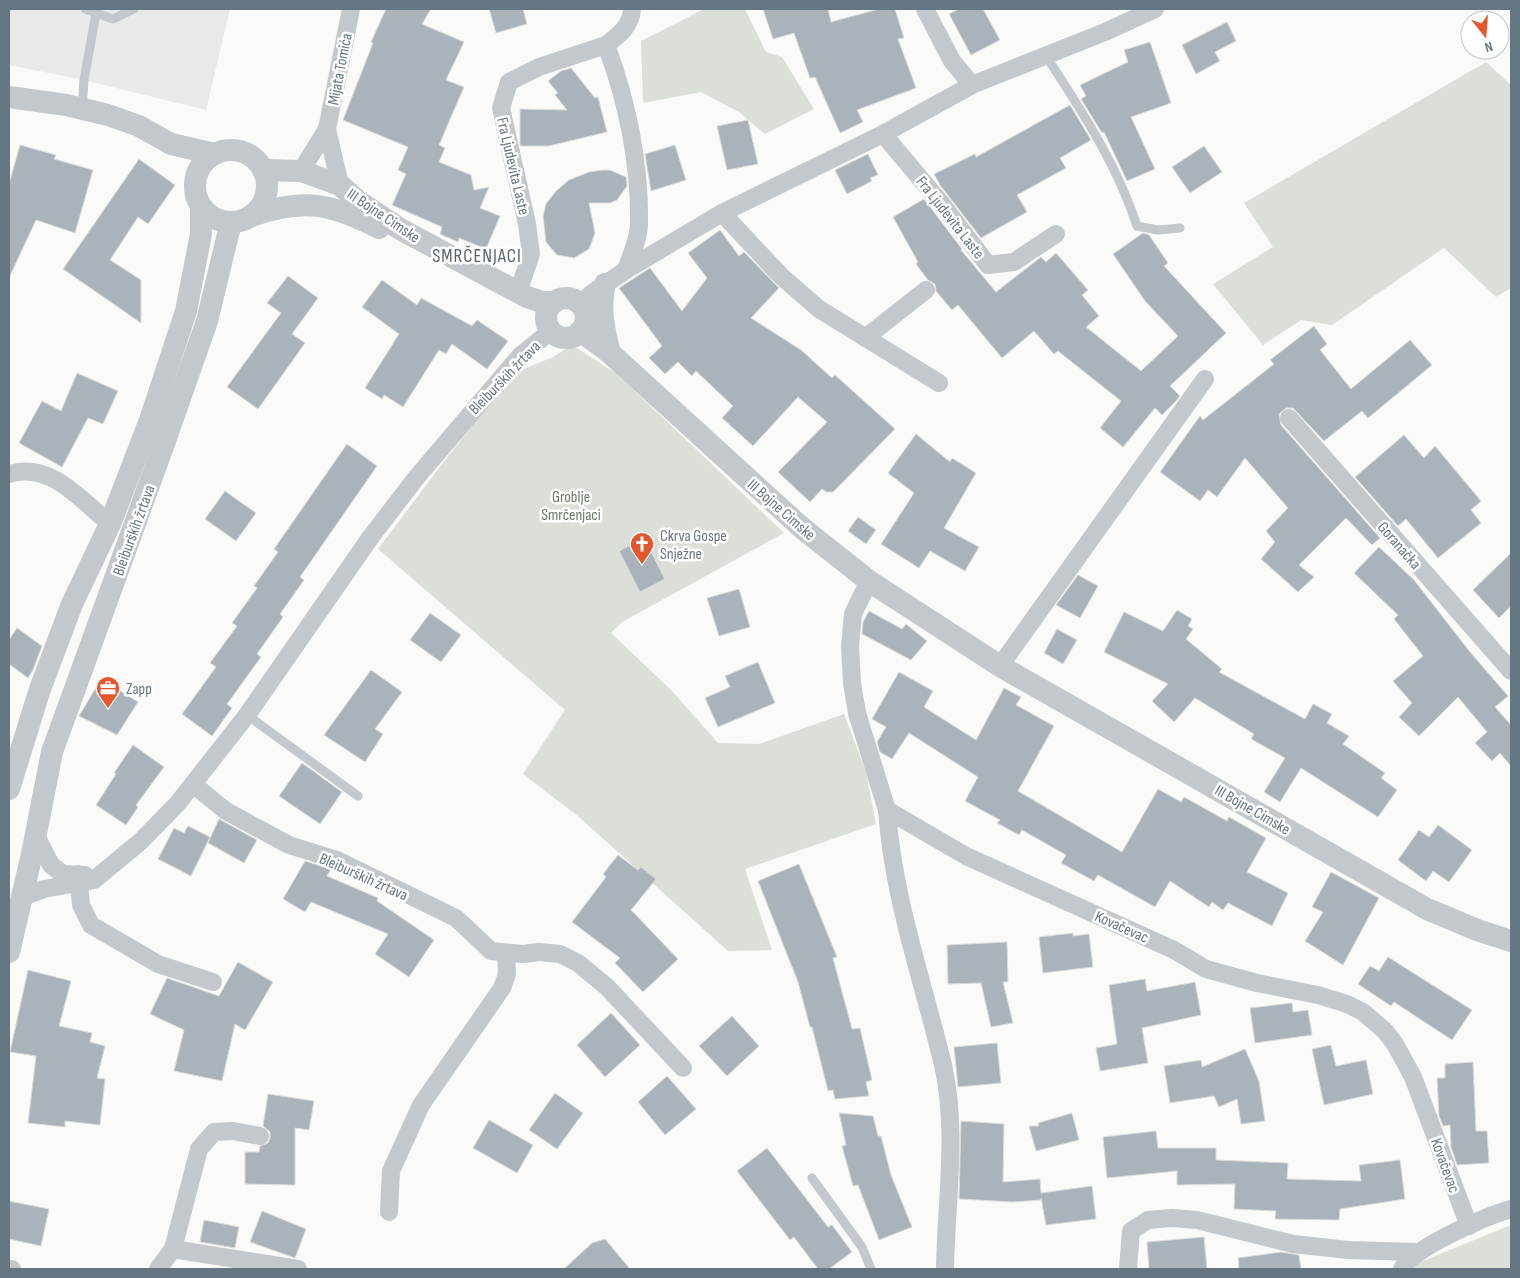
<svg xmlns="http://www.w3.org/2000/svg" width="1520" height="1278" font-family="'Sofia Sans Condensed',sans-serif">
  <rect width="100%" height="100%" fill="#fafaf8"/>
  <path fill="#e8e9e9" d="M9 9H230L206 110 84 80 9 65Z"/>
  <g fill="#dadfd7">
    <path d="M704 9H745L766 52 782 57 814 109 765 134 739 112 701 92 643 103 641 41Z"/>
    <path d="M1486 62 1511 85V288L1496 297 1444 248 1332 325 1301 320 1263 345 1213 284 1273 247 1244 203Z"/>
    <path d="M572 345 617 374 784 533 622 622 611 633 672 691 718 743 759 744 844 714 866 772 876 824 745 869 772 950 728 951 579 817 523 774 565 710 378 549 445 460 514 373 553 357Z"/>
    <path d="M1511 1225V1269H1409L1408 1267Z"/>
  </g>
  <g fill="#aab3b9" stroke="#dcdcda">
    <path d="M386 9H431L422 24 464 42 446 80 464 87 439 145 445 148 439 162 471 175 474 190 489 187 480 208 500 216 486 249 459 238 458 242 440 234 442 227 392 205 406 174 398 170 408 147 343 120 373 43 371 42Z"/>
    <path d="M489 9H523L527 24 496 33Z"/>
    <path d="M763 9H828L831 22 879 9H895L904 38 898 39 916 88 857 110 863 122 840 133 815 77 810 78 794 33 773 39Z"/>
    <path d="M959 9H983L1000 40 971 55 949 14Z"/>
    <path d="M1227 22 1236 41 1215 52 1220 61 1196 74 1182 45Z"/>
    <path d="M1150 42 1171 103 1131 117 1155 169 1127 181 1104 132 1102 133 1081 99 1086 96 1080 85 1128 62 1124 50Z"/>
    <path d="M571 68 595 98 598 97 607 132 549 146H520V109L567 110 555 95 558 93 548 81 561 71Z"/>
    <path d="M1070 105 1091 140 1060 158 1066 168 1017 195 1027 212 981 238 940 185 934 174 975 154 976 157Z"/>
    <path d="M748 120 758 164 727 170 717 126Z"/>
    <path d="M20 145 56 155 54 159 93 170 75 233 36 220 9 278V184Z"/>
    <path d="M675 145 686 180 651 191 645 154Z"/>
    <path d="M1204 146 1222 172 1190 193 1172 167Z"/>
    <path d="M868 154 878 175 870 178 872 181 847 194 835 170Z"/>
    <path d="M139 159 175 185 148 224 138 217 110 260 141 280V323L63 269Z"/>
    <path d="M602 170H610L626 177 627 186 617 200 610 203H589L595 233 589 249 574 258 557 255 546 242 543 216 546 204 556 191 569 180 589 172Z"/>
    <path d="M924 199 962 249 961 250 996 292 1041 257 1046 262 1056 253 1088 290 1082 295 1099 316 1086 327 1141 371 1178 336 1145 301 1113 254 1143 233 1149 235 1168 263 1164 266 1226 333 1170 386 1180 396 1176 401 1162 415 1155 408 1123 447 1100 428 1121 401 1058 351 1054 354 1034 331 1002 358 958 305 952 310 936 291 935 284 928 280 916 264 918 262 893 217Z"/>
    <path d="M720 230 739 256 744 252 779 288 751 318 801 350 832 378 835 375 895 429 833 492H826L822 489 810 502 778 472 827 422 798 397 753 446 722 418 733 406 696 371 692 376 678 362 665 374 649 358 662 346 619 288 650 268 682 311 707 278 688 253Z"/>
    <path d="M288 276 318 298 292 334 305 343 258 409 227 387 281 313 267 303Z"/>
    <path d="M382 280 417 305 421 298 472 326 477 320 508 341 487 369 452 344 446 354 439 350 403 407 384 395 382 399 365 388 399 334 362 307Z"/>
    <path d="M1314 326 1327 344 1320 350 1351 389 1410 340 1432 365 1368 418 1362 411 1324 441 1293 408H1286L1279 414 1281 425 1380 538 1372 545 1346 518 1299 565 1314 577 1298 592 1261 559 1275 542 1266 531 1288 508 1245 458 1217 497 1208 490 1200 501 1160 472 1200 416 1203 420 1274 364 1270 360Z"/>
    <path d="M77 373 118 391 103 424 88 418 62 467 19 443 42 401 61 411Z"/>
    <path d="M916 434 950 462 952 458 976 473 944 528 979 547 965 571 930 551 919 568 881 544 914 493 888 473Z"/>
    <path d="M1404 435 1424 458 1435 446 1481 501 1471 510 1481 523 1438 558 1406 519 1398 526 1355 477Z"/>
    <path d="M347 444 377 466 300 577 304 580 280 614 283 617 257 654 261 657 227 704 232 708 212 736 182 714 216 667 210 663 237 626 232 623 257 588 254 586 278 552 274 549Z"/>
    <path d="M225 491 256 513 236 541 205 519Z"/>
    <path d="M858 517 876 530 866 544 848 531Z"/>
    <path d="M644 538 665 579 640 592 619 551Z"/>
    <path d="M1379 547 1414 580 1470 652 1508 696 1495 707 1511 725V766L1500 753 1492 761 1475 743 1487 732 1458 697 1419 736 1399 717 1412 703 1393 681 1423 656 1394 619 1398 615 1354 573Z"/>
    <path d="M1511 553V606L1499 618 1473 590Z"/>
    <path d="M1078 575 1098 586 1080 618 1056 605Z"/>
    <path d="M739 589 750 627 719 636 707 598Z"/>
    <path d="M1177 610 1192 619 1188 626 1193 629 1186 639 1222 669 1219 672 1305 719 1313 704 1332 714 1327 723 1349 736 1343 744 1385 773 1381 778 1397 790 1378 817 1301 768 1280 802 1264 792 1285 758 1251 739 1254 734 1195 698 1174 722 1152 701 1168 684 1104 652 1124 612 1163 631Z"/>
    <path d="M869 611 902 629 906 624 927 641 911 660 862 634 863 622Z"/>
    <path d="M430 613 461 635 441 662 410 640Z"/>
    <path d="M17 628 42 646 33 670 28 678 9 664V640Z"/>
    <path d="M1057 629 1077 640 1063 664 1044 653Z"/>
    <path d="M758 662 775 703 718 727 705 698 730 687 725 676Z"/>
    <path d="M371 670 402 692 375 729 383 734 365 762 324 735Z"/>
    <path d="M899 672 933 691 924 707 976 740 1004 688 1021 697 1016 705 1054 726 1018 791 1122 852 1158 789 1181 802 1184 797 1227 821 1229 817 1266 838 1247 872 1288 893 1272 926 1228 903 1223 910 1212 902 1209 907 1170 881 1155 907 1098 875 1094 881 1061 863 1066 855 1022 830 1019 835 997 823 1000 820 965 801 978 777 909 733 892 759 880 752 877 742 886 727 872 719Z"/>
    <path d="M101 679 138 702 117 735 79 716Z"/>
    <path d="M133 745 164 767 136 805 138 807 126 825 96 805 116 774 114 773Z"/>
    <path d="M302 763 342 792 320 824 279 796Z"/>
    <path d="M219 819 257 840 244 863 208 843Z"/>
    <path d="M1438 825 1472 850 1449 882 1433 871 1426 881 1398 860 1419 830 1429 837Z"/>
    <path d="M188 826 210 837 191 876 158 859 174 828 184 833Z"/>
    <path d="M618 855 638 870 641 867 656 879 631 910 678 959 643 992 615 963 620 958 572 922 606 877 603 874Z"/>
    <path d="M305 861 331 869 327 876 378 898 377 901 434 940 409 977 375 954 388 934 311 902 305 912 283 899Z"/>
    <path d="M799 864 837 957 833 958 852 1029 860 1028 872 1080 866 1082 869 1096 835 1099 833 1090 828 1091 812 1027H810L798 982 758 881Z"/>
    <path d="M1331 872 1379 898 1343 965 1305 941 1323 912 1312 907Z"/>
    <path d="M1073 933V936L1089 934 1093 967 1043 973 1039 937Z"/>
    <path d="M1007 942 1008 982H1003L1013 1023 991 1027 981 983 948 984 947 945Z"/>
    <path d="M1388 957 1472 1010 1452 1040 1394 1002 1391 1006 1358 984 1370 966 1379 971Z"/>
    <path d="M238 962 273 982 245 1030 235 1024 222 1081 174 1071 184 1030 150 1014 167 978 219 996Z"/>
    <path d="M28 970 71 981 59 1026 92 1033 90 1042 105 1046 97 1078 105 1079 100 1125 65 1121V1127L28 1123 36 1056 10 1052Z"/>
    <path d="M1145 979 1147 991 1195 982 1201 1015 1142 1028 1148 1063 1100 1071 1096 1048 1117 1044 1109 985Z"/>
    <path d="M1292 1003 1293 1012 1308 1010 1312 1035 1255 1043 1250 1008Z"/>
    <path d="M611 1013 640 1045 605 1077 577 1045Z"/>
    <path d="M732 1016 759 1046 727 1076 699 1046Z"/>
    <path d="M997 1043 1001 1083 958 1087 954 1047Z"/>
    <path d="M1331 1045 1336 1066 1366 1060 1373 1094 1324 1105 1312 1049Z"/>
    <path d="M1245 1049 1259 1081 1265 1121 1241 1124 1237 1099 1219 1107 1214 1096 1170 1103 1164 1066 1201 1060 1202 1067Z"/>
    <path d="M1473 1062 1476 1131H1487L1489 1163 1457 1165 1451 1147 1450 1125 1443 1126 1439 1116 1437 1078H1445V1064Z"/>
    <path d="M667 1076 696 1109 665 1135 638 1102Z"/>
    <path d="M555 1093 583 1113 557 1149 529 1130Z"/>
    <path d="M268 1094 314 1101 309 1130 295 1128V1185L245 1184V1152H259L260 1146 268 1143 270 1138V1132L263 1126Z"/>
    <path d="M839 1113 873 1116 878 1136H881L891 1175 912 1227 879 1240 858 1185 853 1186 842 1146 846 1145Z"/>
    <path d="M1072 1113 1079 1140 1036 1151 1029 1126H1039L1038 1123Z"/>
    <path d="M489 1120 533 1145 517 1173 473 1148Z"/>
    <path d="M961 1121 1004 1124 1003 1182 1040 1179 1041 1193 1092 1186 1096 1219 1046 1225 1041 1198 1042 1200 1013 1202 959 1199Z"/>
    <path d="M1156 1131 1158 1148H1216V1160L1288 1163 1287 1179 1361 1181 1359 1165 1400 1160 1405 1199 1340 1209 1339 1220 1275 1219 1276 1211 1234 1209 1235 1184 1177 1185V1171L1107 1178 1103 1137Z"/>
    <path d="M767 1148 828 1227 832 1225 852 1252 829 1269H818L794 1237 790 1240 737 1171Z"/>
    <path d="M9 1201 49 1209 41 1246 9 1239Z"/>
    <path d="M262 1211 306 1229 295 1258 250 1242Z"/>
    <path d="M204 1220 239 1227 235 1248 200 1242Z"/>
    <path d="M1204 1237 1207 1269H1149L1147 1242Z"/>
    <path d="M605 1239 630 1269H564L592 1243Z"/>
    <path d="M1281 1252 1299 1255 1301 1269H1239L1238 1258Z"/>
  </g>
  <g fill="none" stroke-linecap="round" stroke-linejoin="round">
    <g stroke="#c3c8cc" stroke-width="9">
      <path d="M85 9 113 19 134 9"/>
      <path d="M1046 56C1081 110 1117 164 1137 226L1158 230 1180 228"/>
      <path d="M82 109 84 80 96 13"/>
      <path d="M247 715 358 796"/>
      <path d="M812 1178 862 1247 871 1269"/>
    </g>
    <g stroke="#c3c8cc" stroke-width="18">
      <path d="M925 9 952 61 972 85"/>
      <path d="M327 129 351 9"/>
      <path d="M883 134 941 203 988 265 1014 262 1056 234"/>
      <path d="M301 171 327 129 340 185"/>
      <path d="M722 213 781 276 819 309 939 383"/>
      <path d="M626 270C631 255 639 239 639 223 640 164 627 100 606 45 619 35 631 26 632 9"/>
      <path d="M518 293 531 254 527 224 501 108 509 82 539 67 606 45"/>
      <path d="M580 304 591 294 626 270 722 213 883 134 972 85 1105 32 1155 9"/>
      <path d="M865 338 926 290"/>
      <path d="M1289 418 1511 671"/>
      <path d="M9 474C50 461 81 500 110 524"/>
      <path d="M869 581 853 614 850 646 852 683 857 713 887 810 966 856 1174 950 1206 969 1257 983 1318 995 1347 1004 1363 1012 1385 1031 1395 1044 1413 1077 1469 1226"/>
      <path d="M1000 666 1205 379"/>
      <path d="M194 785 226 811 289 845 337 860 456 918 491 951 523 954 539 952 560 954 578 963 607 987 683 1068"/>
      <path d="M887 810C893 898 923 981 943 1065 958 1131 946 1202 945 1269"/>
      <path d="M36 836 51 865 63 874 85 875"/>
      <path d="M78 874 81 905 91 925 158 964 213 982"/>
      <path d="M22 897 44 889 94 880 141 841 178 803 247 715 370 538 416 478 520 356 551 331"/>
      <path d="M260 1136 233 1131 214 1132 199 1149 173 1249 298 1269"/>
      <path d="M389 1212 391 1171 421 1105 502 988 507 974 506 953"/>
      <path d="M9 1269H12"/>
      <path d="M158 1269 173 1249"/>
      <path d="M1128 1269 1131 1231 1148 1220 1172 1218 1197 1220 1293 1244 1348 1250 1418 1252"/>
      <path d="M1402 1269C1410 1249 1489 1215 1511 1209"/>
    </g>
    <g stroke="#c3c8cc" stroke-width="22">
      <path d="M9 97 66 105 108 115 139 126 171 144 215 154"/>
      <circle cx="231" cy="186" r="36"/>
      <path d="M263 170 301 171 340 185 358 201 400 229 527 297 542 302H554"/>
      <path d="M251 216C304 198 330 203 379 228"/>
      <path d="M605 284C599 309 604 330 610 353"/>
      <circle cx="566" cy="318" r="20"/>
      <path d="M580 331 610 353 802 528 869 581 1000 666 1427 909 1477 930 1511 941"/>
      <path d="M9 789 40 689 72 604 110 524 150 420 186 311 201 234V207"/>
      <path d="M9 952 32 854 52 752 166 438 207 321 231 222"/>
    </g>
  </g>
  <defs>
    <g id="church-pin" transform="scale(1.25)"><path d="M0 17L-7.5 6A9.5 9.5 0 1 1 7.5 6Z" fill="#e4572e" stroke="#fff"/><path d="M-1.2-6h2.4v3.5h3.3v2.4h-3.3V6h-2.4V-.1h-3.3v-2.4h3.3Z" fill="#fff"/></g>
    <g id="office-pin" transform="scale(1.25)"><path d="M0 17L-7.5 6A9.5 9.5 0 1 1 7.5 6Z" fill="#e4572e" stroke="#fff"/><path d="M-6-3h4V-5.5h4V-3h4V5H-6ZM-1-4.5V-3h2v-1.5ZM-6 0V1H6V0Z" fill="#fff"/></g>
  </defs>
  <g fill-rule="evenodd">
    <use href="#church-pin" x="642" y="544"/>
    <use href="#office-pin" x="108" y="688"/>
  </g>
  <g text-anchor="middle" stroke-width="5" stroke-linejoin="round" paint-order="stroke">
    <g font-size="16" fill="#657683" stroke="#fff">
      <text transform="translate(339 69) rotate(-79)" y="6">Mijata Tomića</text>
      <text transform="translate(514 166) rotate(77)" y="6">Fra Ljudevita Laste</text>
      <text transform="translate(384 215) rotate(34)" y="6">III Bojne Cimske</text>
      <text transform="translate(951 217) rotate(52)" y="6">Fra Ljudevita Laste</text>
      <text transform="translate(504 377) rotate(-46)" y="6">Bleiburških žrtava</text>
      <text transform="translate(782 509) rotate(41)" y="6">III Bojne Cimske</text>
      <text transform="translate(133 530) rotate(-70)" y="6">Bleiburških žrtava</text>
      <text transform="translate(1400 545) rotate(49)" y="6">Goranačka</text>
      <text transform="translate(1253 809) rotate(30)" y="6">III Bojne Cimske</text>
      <text transform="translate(364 876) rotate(24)" y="6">Bleiburških žrtava</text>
      <text transform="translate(1122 926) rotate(24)" y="6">Kovačevac</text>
      <text transform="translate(1446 1165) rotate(70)" y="6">Kovačevac</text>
    </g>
    <g font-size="16" fill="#687a64" stroke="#fff">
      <text x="571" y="502">Groblje<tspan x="571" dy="18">Smrčenjaci</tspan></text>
    </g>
    <g font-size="16" fill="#657683" stroke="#fff" text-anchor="start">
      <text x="660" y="541">Ckrva Gospe<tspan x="660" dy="18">Snježne</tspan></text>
      <text x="126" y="694">Zapp</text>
    </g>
    <g font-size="19" letter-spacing="1" fill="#57646e" stroke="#fff">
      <text x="477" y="262">SMRČENJACI</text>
    </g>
  </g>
  <rect width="1520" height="1278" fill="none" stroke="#657683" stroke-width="20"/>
  <g transform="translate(1485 35) rotate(163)"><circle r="24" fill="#ffffff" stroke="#c1c8cd"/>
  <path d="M0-4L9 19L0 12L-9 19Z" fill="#e4572e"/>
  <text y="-8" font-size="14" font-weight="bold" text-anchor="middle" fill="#657683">N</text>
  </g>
</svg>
